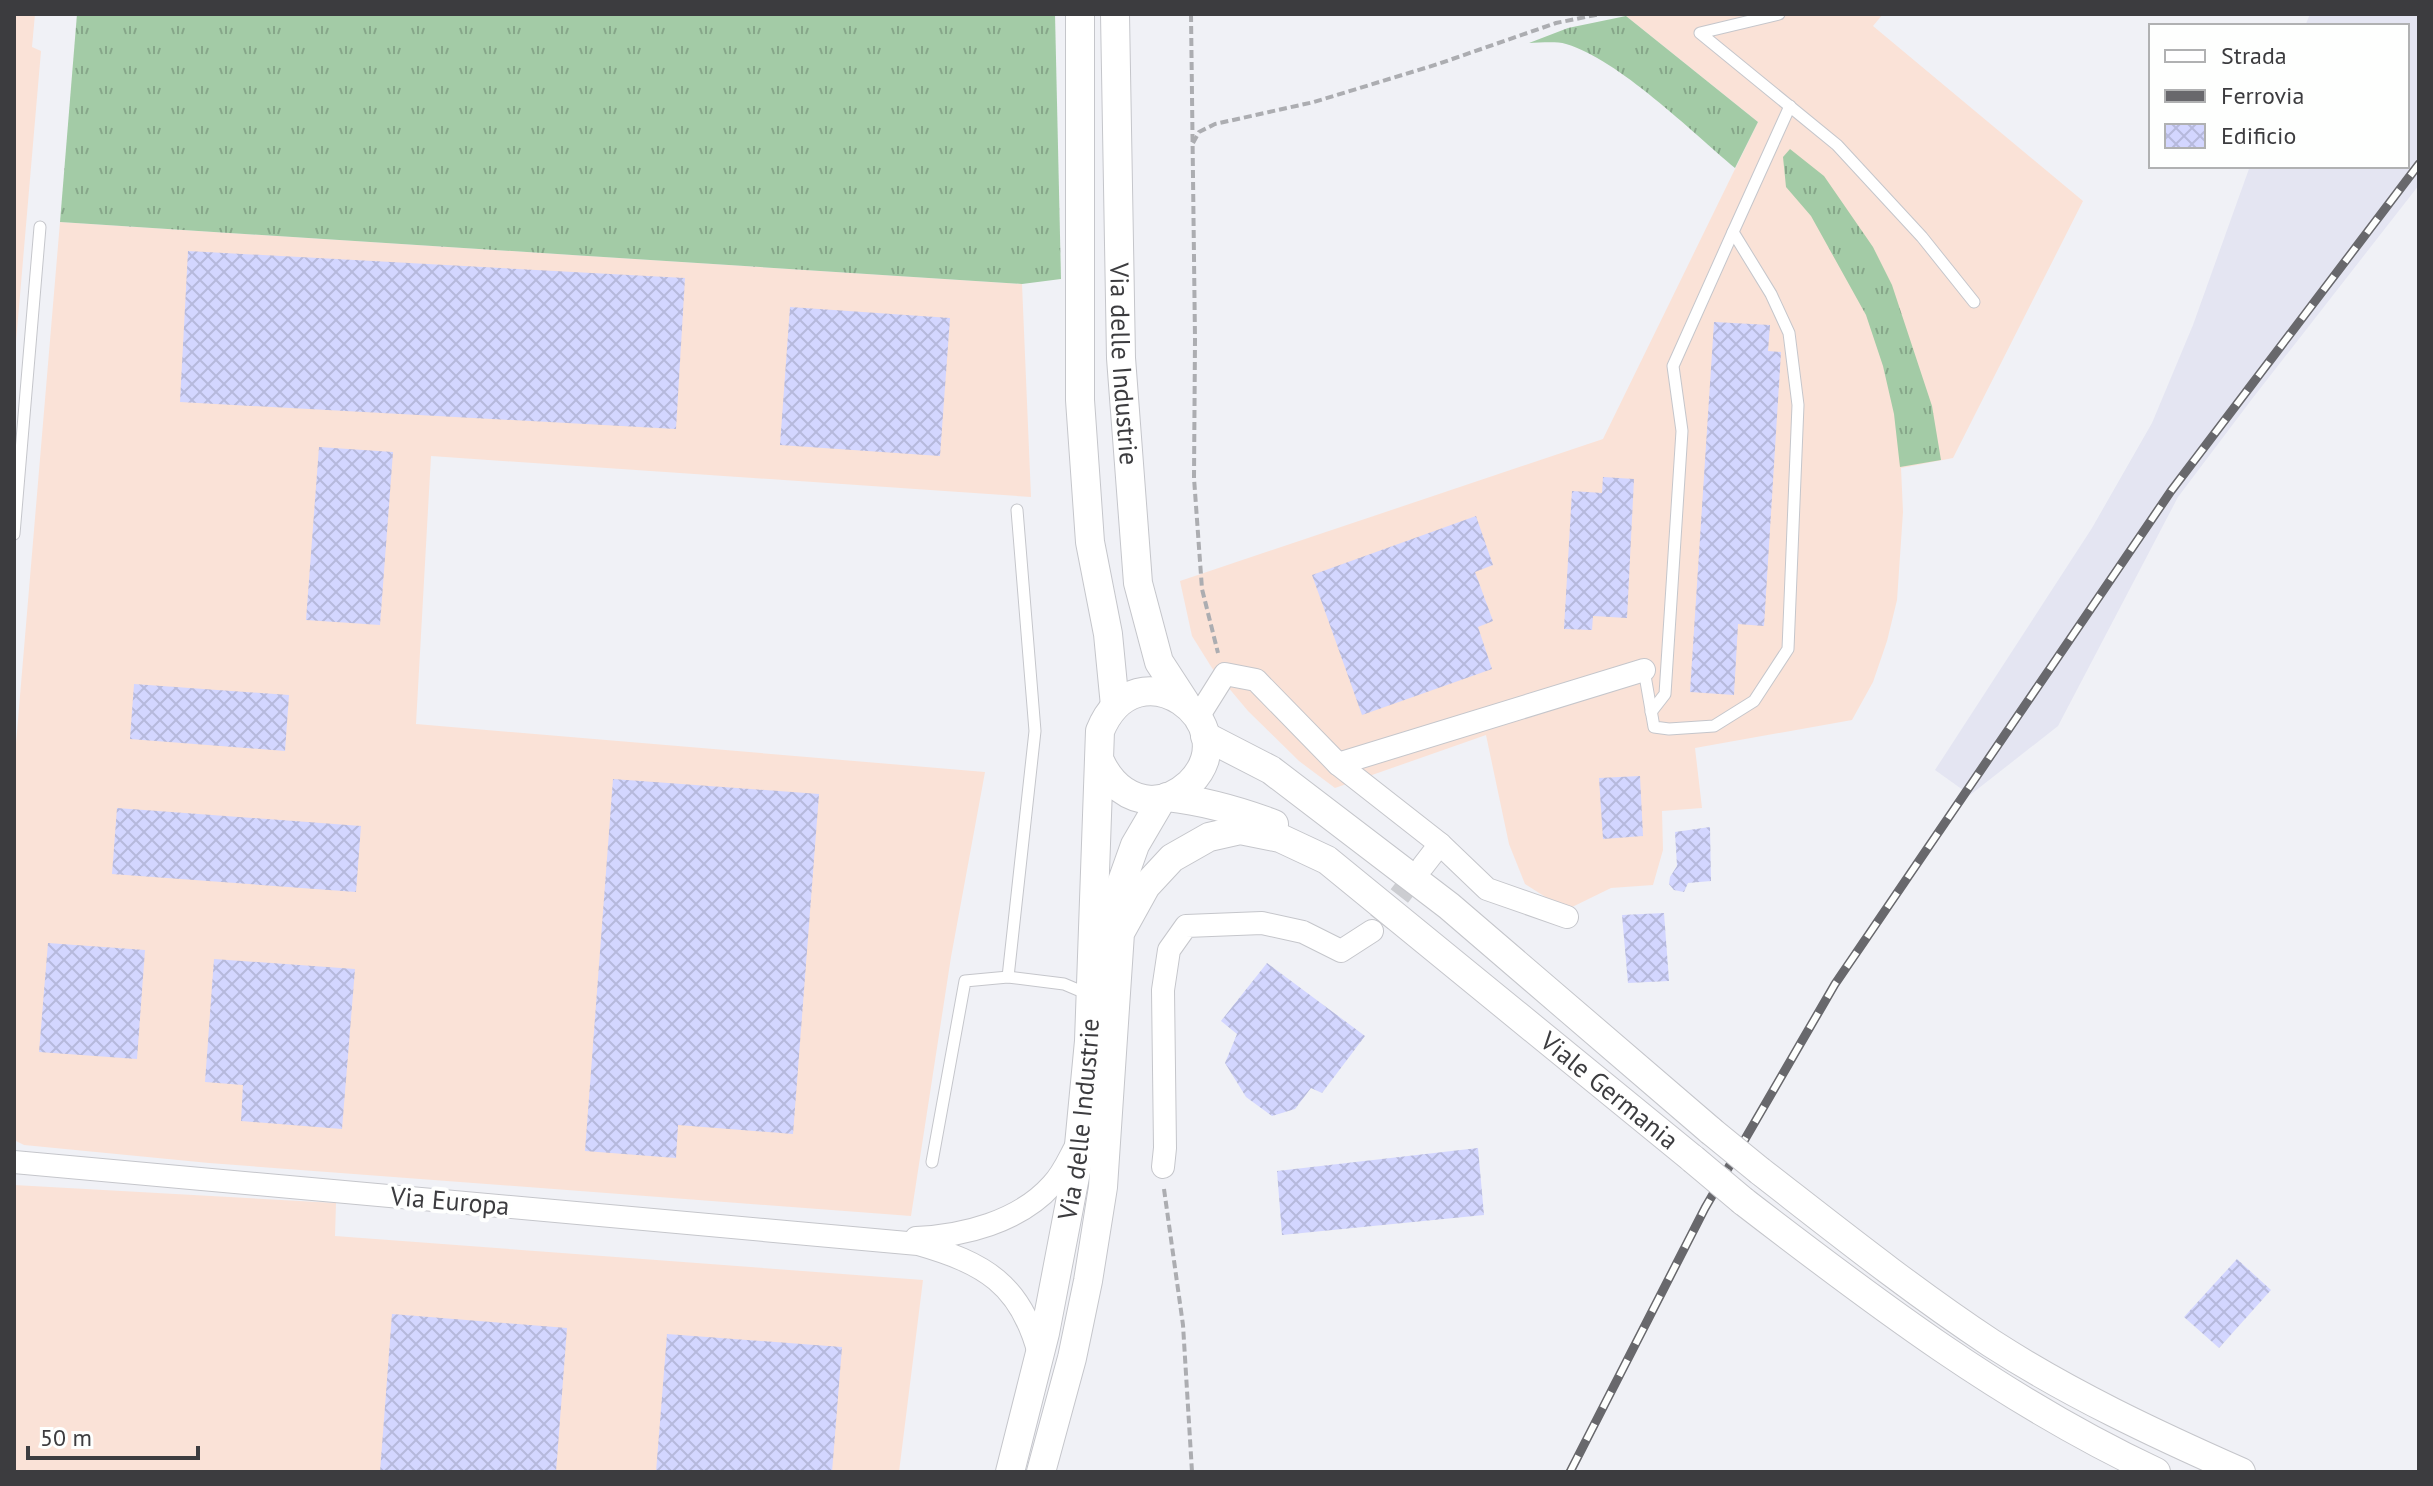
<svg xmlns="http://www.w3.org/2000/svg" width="2433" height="1486" font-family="'PT Sans',sans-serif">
  <defs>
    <pattern id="grass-tufts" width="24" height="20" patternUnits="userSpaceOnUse" patternTransform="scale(2)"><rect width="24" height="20" fill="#a3cba6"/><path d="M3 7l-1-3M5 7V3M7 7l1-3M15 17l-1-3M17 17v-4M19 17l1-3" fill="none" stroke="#86a689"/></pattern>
    <pattern id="building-cross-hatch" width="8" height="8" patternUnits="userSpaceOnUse" patternTransform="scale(2)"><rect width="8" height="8" fill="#d3d6ff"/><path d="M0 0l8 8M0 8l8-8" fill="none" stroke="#b6b9dc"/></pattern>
  </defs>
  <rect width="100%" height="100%" fill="#f0f1f6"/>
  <g fill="#fae2d7">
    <path d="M14 14H35L32 47 41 51 14 365Z"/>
    <path d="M1636 14H1883L1873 26 2083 201 1953 458 1901 468 1903 512 1897 600 1887 641 1873 682 1852 720 1695 748 1702 808 1662 811 1663 850 1653 885 1611 888 1566 910 1525 884 1509 844 1486 735 1335 788 1299 761 1248 711 1212 668 1192 636 1180 581 1603 439 1758 122 1626 16Z"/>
    <path d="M60 222 1022 284 1031 497 431 456 416 724 985 772 951 957 911 1216 209 1163 24 1145 14 1140V767Z"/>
    <path d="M14 1185 336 1203 335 1236 923 1280 899 1472H14Z"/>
  </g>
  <path fill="#e4e5f2" d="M2310 14H2419V185L2252 399 2178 497 2058 726 1970 795 1935 770 2092 528 2152 423 2193 325 2250 166H2407V26H2305Z"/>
  <g fill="url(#grass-tufts)">
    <path d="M77 14H1055L1061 279 1022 284 60 222Z"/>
    <path d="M1626 16 1758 122 1735 168C1692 132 1618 59 1566 44 1555 41 1540 43 1529 43L1568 28Z"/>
    <path d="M1790 149 1824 176 1873 247 1892 285 1932 406 1941 460 1900 467 1894 414 1883 366 1866 315 1811 216 1786 187 1783 157Z"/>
  </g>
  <g fill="url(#building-cross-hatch)">
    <path d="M188 251 685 278 676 429 180 402Z"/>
    <path d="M790 307 950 318 940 456 780 445Z"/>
    <path d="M1714 322 1770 325 1768 351 1781 352 1764 626 1738 624 1734 695 1690 692Z"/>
    <path d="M319 447 393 452 380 625 306 620Z"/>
    <path d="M1603 477 1634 479 1627 618 1593 616 1592 630 1564 629 1572 491 1602 493Z"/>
    <path d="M1476 516 1493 565 1475 572 1493 621 1478 627 1492 669 1362 715 1312 575Z"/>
    <path d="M134 684 289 695 285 751 130 739Z"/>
    <path d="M1640 776 1643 836 1603 839 1599 778Z"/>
    <path d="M613 779 819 794 793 1134 678 1125 676 1158 585 1151Z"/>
    <path d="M117 808 361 826 356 892 112 874Z"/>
    <path d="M1710 827 1711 881 1688 883 1684 892 1674 890 1669 884 1670 877 1677 866 1675 832Z"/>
    <path d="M1664 913 1669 981 1628 983 1622 915Z"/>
    <path d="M48 943 145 950 137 1059 39 1052Z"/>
    <path d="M214 959 355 969 342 1129 241 1121 243 1085 205 1082Z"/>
    <path d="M1267 963 1365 1036 1322 1093 1311 1088 1295 1109 1272 1116 1246 1097 1225 1063 1237 1034 1221 1021Z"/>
    <path d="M1478 1148 1484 1215 1282 1235 1277 1171Z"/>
    <path d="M2237 1259 2271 1290 2219 1348 2184 1317Z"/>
    <path d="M392 1314 567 1328 556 1472H380Z"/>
    <path d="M667 1334 842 1347 832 1472H656Z"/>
  </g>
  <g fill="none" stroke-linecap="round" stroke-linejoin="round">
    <path stroke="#cccdd1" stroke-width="22" stroke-dasharray="22 11" stroke-linecap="butt" d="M1379 922 1422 867"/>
    <g stroke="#c5c6cb" stroke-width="13">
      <g id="service">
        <path d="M1779 14 1700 33 1837 145 1922 237 1974 302"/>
        <path d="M14 534 40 227"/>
        <path d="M1644 670 1654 727 1669 729 1714 726 1754 701 1788 649 1798 405 1789 333 1771 294 1733 232 1790 106"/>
        <path d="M1651 712 1665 694 1682 431 1673 366 1733 232"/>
        <path d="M1008 977 1064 984 1090 995"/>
        <path d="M932 1162 965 981 1008 977 1035 731 1017 510"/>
      </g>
    </g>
    <g stroke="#c5c6cb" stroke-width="24">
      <g id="minor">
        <path d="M1198 717 1225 674 1256 680 1338 764 1644 670"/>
        <path d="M1338 764 1440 844 1423 866"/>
        <path d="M1440 844 1487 889 1567 917"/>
        <path d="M14 1162 918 1244C984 1263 1021 1284 1039 1354"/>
        <path d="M1163 1167 1165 1148 1163 990 1169 950 1186 926 1262 923 1303 932 1341 951 1372 931"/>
        <path d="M916 1238C963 1236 1019 1222 1052 1185 1062 1175 1068 1161 1075 1148"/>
      </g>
    </g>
    <g stroke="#c5c6cb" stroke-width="30">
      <g id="tertiary">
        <path d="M1080 14V400L1090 542 1108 634 1115 706"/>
        <path id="s1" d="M1115 14 1121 358 1138 583 1159 662 1185 702"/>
        <path d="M1205 736 1271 770 1449 906 1711 1131"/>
        <path d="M1167 797C1205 801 1239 811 1274 824"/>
        <path d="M1120 932V887L1135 845 1162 799"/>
        <path d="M1760 1171C1836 1230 1911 1290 1991 1343 2070 1394 2155 1434 2241 1472"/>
        <path d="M1743 1201C1874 1302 2006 1402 2156 1472"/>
        <path id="s2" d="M1010 1472 1045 1333 1077 1166 1089 1041 1100 731C1137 641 1249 724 1190 783 1179 793 1166 800 1151 800 1126 798 1110 783 1100 761"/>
        <path id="s3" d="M1041 1472 1072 1358 1088 1281 1103 1187 1120 933 1146 886 1172 858 1209 837 1240 830 1280 838 1327 860 1693 1159"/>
      </g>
    </g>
    <g stroke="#acadb1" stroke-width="4" stroke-dasharray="8 4" stroke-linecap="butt">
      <path d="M1191 14 1195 339 1194 478 1202 589 1218 653"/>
      <path d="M1193 143 1199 132 1215 124 1314 102 1438 64 1556 23 1600 14"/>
      <path d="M1164 1189 1183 1325 1192 1472"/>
    </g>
    <use href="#service" stroke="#fff" stroke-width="11"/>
    <use href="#minor" stroke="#fff" stroke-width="22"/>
    <use href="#tertiary" stroke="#fff" stroke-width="28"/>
    <g stroke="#68686c" stroke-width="9">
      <path id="rail" d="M1570 1472 1705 1208 1835 984 2171 491 2419 164"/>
    </g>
    <use href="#rail" stroke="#fefffe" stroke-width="6" stroke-dasharray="18" stroke-linecap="butt"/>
    <g stroke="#c5c6cb" stroke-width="30" stroke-linecap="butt">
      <g id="tertiary-bridge">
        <path d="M1711 1131 1760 1171"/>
        <path d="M1693 1159 1743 1201"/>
      </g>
    </g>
    <use href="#tertiary-bridge" stroke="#fff" stroke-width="28"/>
  </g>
  <g text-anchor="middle" stroke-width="8" stroke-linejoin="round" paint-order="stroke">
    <g font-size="26" fill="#3c3c3f" stroke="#fefffe">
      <text dy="9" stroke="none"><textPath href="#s1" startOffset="350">Via delle Industrie</textPath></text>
      <text dy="9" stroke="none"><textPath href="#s3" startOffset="1170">Viale Germania</textPath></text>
      <text dy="9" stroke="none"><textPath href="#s2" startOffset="360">Via delle Industrie</textPath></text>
      <text transform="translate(450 1201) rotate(5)" y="9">Via Europa</text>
    </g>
  </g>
  <rect width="2433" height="1486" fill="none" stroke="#3c3c3f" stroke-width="32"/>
  <rect x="2149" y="24" width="260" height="144" fill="#fefffe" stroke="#b0b1b2" stroke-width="2"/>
  <rect x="2165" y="50" width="40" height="12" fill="#ffffff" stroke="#b0b1b2" stroke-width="2"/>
  <text x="2221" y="64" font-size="24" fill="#3c3c3f">Strada</text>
  <rect x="2165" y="90" width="40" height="12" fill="#68686c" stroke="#b0b1b2" stroke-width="2"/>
  <text x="2221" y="104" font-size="24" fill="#3c3c3f">Ferrovia</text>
  <rect x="2165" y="124" width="40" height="24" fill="url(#building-cross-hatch)" stroke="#b0b1b2" stroke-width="2"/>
  <text x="2221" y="144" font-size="24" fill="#3c3c3f">Edificio</text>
  <path d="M28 1446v12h170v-12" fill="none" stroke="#3c3c3f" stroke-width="4"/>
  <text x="40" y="1446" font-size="24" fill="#3c3c3f" stroke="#fefffe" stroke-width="6" paint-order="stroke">50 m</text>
</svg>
